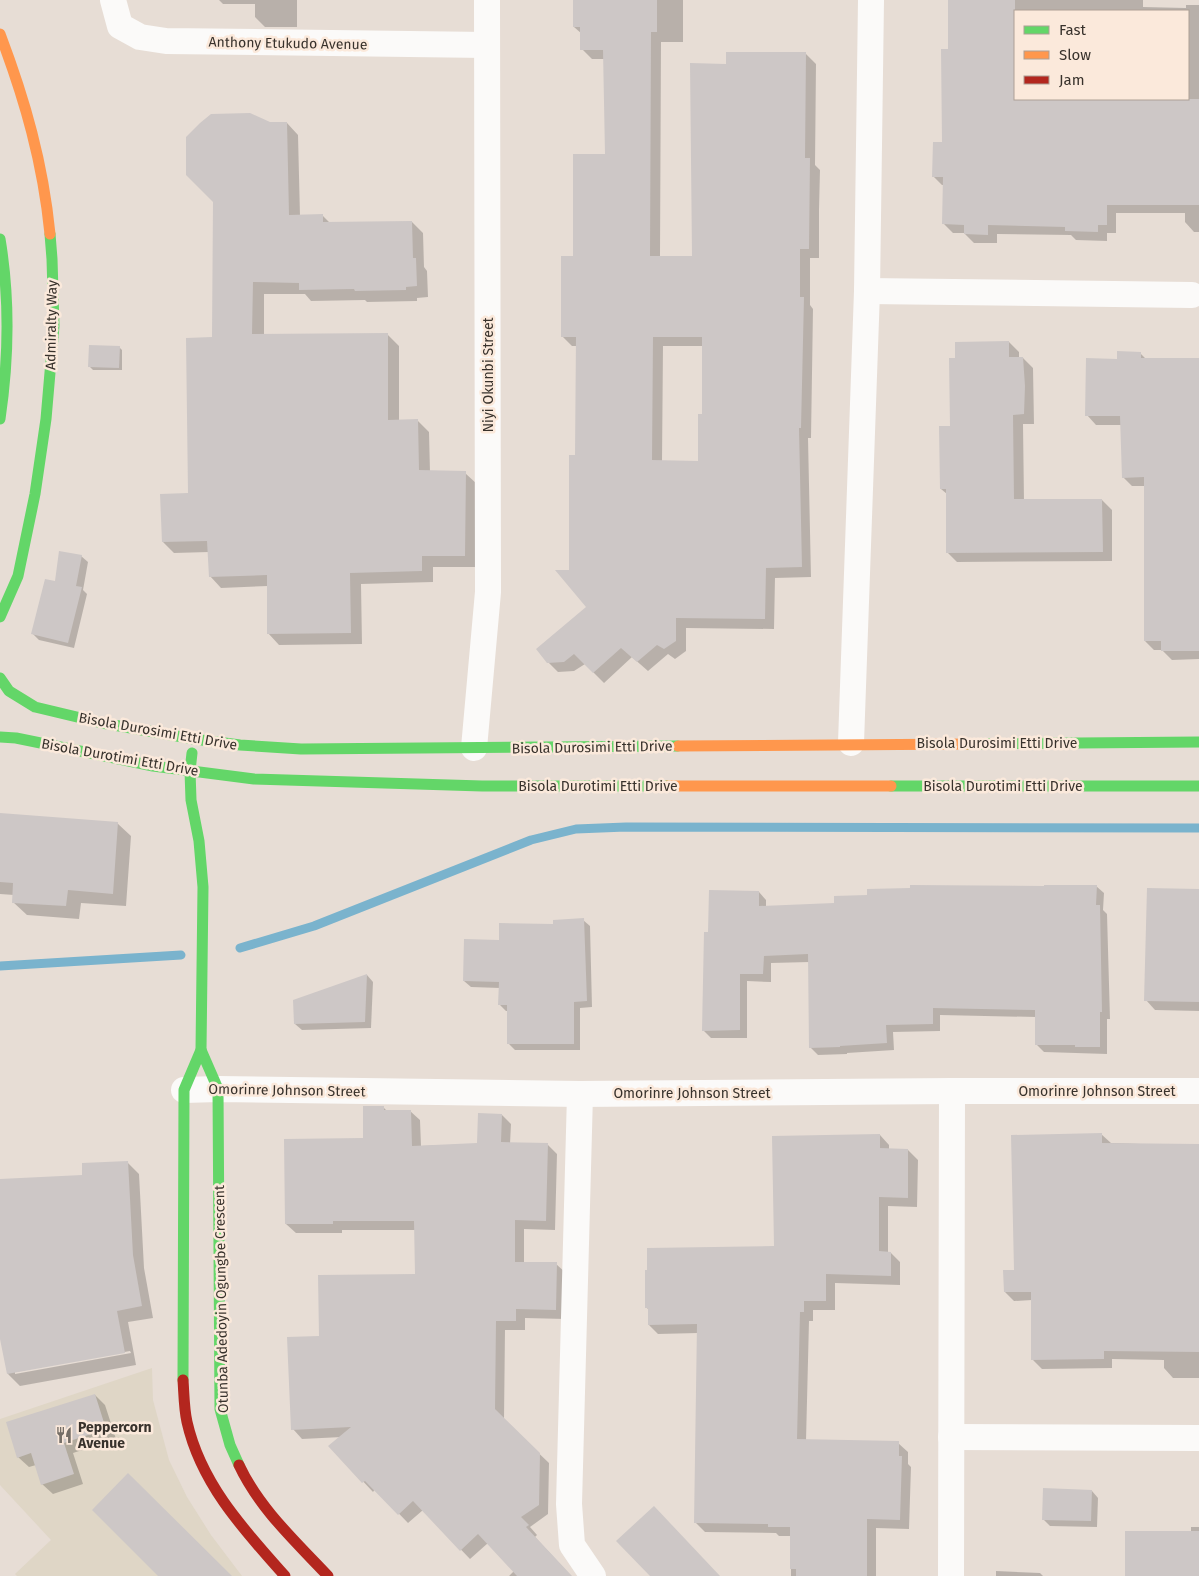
<svg xmlns="http://www.w3.org/2000/svg" width="1199" height="1576" font-family="'Fira Sans',sans-serif">
  <rect width="100%" height="100%" fill="#e7ddd5"/>
  <path fill="#dfd6c6" d="M152 1368 153 1400 169 1460 187 1497 211 1535 242 1576H17L15 1574 51 1540 0 1485V1419Z"/>
  <g fill="#0003" fill-rule="evenodd">
    <path d="M219 0H297V27H265L255 17V4H223Z"/>
    <path d="M574 0H683V42H661L660 258H693L727 65 806 54 816 64 815 165 820 170 819 210V258H810V305L813 309 811 438H808L811 577 775 578 774 629 686 628V651L675 659 668 654 648 671 632 657 604 683 585 664 574 671 558 672 548 662 587 607 570 571 576 456 577 346H572L562 336 574 258 606 155 605 59H592L582 49V34L574 27ZM663 346H704L703 415 700 463 662 462Z"/>
    <path d="M950 0H1143V7L1186 8V5H1199V232H1194L1185 222V213H1116V233H1107V241L1076 240 1071 235 997 234V243H974L964 233H953L944 224V185H942L933 176 943 144 950 50ZM1015 11H1188V99H1015Z"/>
    <path d="M287 123 298 135 300 216H323L330 223 412 222 423 233 424 267 427 271 428 297 417 298V301L367 302 365 300 311 301 305 294H264V335L387 334 399 346V421L417 420 429 432 430 472 465 473 477 484 476 567H433V582L361 584 362 644 279 645 268 633V586L221 588 210 576 209 552 174 553 163 542 190 495 213 338 269 124Z"/>
    <path d="M1009 342 1019 352V358H1023L1033 368 1034 424H1023L1024 501 1102 500 1112 510V561L957 562 947 552V494L941 489 952 427 956 359Z"/>
    <path d="M119 347 122 350V370H93L90 367Z"/>
    <path d="M1140 353 1147 360H1199V659L1172 660 1162 650H1154L1145 641V486H1132L1123 477 1122 425H1096L1087 415 1118 360Z"/>
    <path d="M81 556 88 562 83 590 87 594 74 648 39 640 33 634 56 582Z"/>
    <path d="M0 815 117 823 131 836 126 906 81 903 79 919 27 915 13 902 14 895 0 894Z"/>
    <path d="M1096 886 1104 893 1103 910 1107 914 1110 1019H1107V1054L1044 1052 1036 1044V1017L940 1015V1031L893 1032 894 1050 847 1053V1054L818 1055 810 1047V962L771 963V982L747 981V1038H711L703 1030 709 934 759 892 766 900V907L836 904 1045 887Z"/>
    <path d="M1199 890V1011L1155 1010 1146 1000Z"/>
    <path d="M583 920 590 926 592 1007 580 1008V1050H515L509 1044V1011H506L500 1005V988L471 987 464 981 500 942 555 925Z"/>
    <path d="M367 975 373 982 371 1028 302 1030 295 1024Z"/>
    <path d="M384 1108 388 1112 410 1111 420 1120 421 1146 478 1144 502 1115 511 1124 510 1144 548 1145 557 1154 555 1230 524 1229V1264H556L566 1273 565 1319 525 1318V1330H505L504 1420 549 1463 548 1514 530 1527 537 1535 535 1537 571 1576H509L514 1571 488 1543 470 1559 423 1510 408 1523 375 1489 373 1492 330 1446 342 1437 302 1439 293 1429 320 1337 416 1276 415 1230H342V1233H296L286 1224 364 1139Z"/>
    <path d="M1101 1134 1111 1143 1199 1146V1378H1173L1164 1368V1360L1112 1359V1368L1042 1369 1033 1360 1032 1300 1014 1301 1005 1292 1016 1271Z"/>
    <path d="M880 1135 889 1145V1150H908L918 1160 917 1207 888 1206V1253H891L900 1262V1285L835 1283V1310H813V1321H809L806 1441 898 1443 908 1452V1464L911 1467 909 1529 876 1528V1576H791V1536H779L776 1533 705 1532 695 1522 698 1333 658 1334 649 1325V1310L647 1308 775 1248Z"/>
    <path d="M127 1162 139 1174 144 1268 153 1318 128 1322 136 1365 20 1386 8 1374 0 1322V1180L83 1176ZM130 1351 131 1353 15 1374V1372Z"/>
    <path d="M95 1395 105 1405 116 1439 73 1453 83 1484 53 1494 42 1484 36 1465 29 1467 18 1457Z"/>
    <path d="M1092 1491 1098 1498 1097 1527 1050 1526 1043 1519Z"/>
    <path d="M1191 1527H1199V1576H1126L1191 1532Z"/>
    <path d="M996 1571 1040 1573 1043 1576H996Z"/>
  </g>
  <g fill="none" stroke-linecap="round" stroke-linejoin="round">
    <g stroke="#7ab3cd" stroke-width="9">
      <path d="M240 948 314 926 531 840 576 829 626 827 1199 828"/>
      <path d="M0 966 181 955"/>
    </g>
  </g>
  <g fill="#cdc7c6" fill-rule="evenodd">
    <path d="M573 0H657V32H651L650 256H692L690 63 726 64V52H806L805 158H810L809 249H800V297H804L801 428H799L802 567 766 568 765 619 676 618V641L664 649 657 645 637 662 621 648 593 673 574 654 564 662 547 663 536 649 586 607 555 570H569V455H575L576 337H561V256H573V154H605L603 50H580V27H573ZM653 337H702V414H698V461L652 460Z"/>
    <path d="M948 0H1015V99H1199V205H1107V225H1098V232L1065 231V227L988 225V235L964 234V225L942 224 943 177H932L933 142H942L941 49H948Z"/>
    <path d="M250 113 270 122H287L289 215 323 214V222L412 221 413 258H416L417 286 406 287V290L355 291 354 289 299 290V283L253 282 252 334 388 333V420L418 419 419 470 466 471 465 556H422V571L350 573 351 633 267 634V575L209 577 207 541 162 542 160 494 188 493 186 338 212 337 213 202 186 175V137L200 123 211 114Z"/>
    <path d="M1009 341V357H1023L1025 386 1024 414 1013 415 1014 499H1102L1103 552 946 553V489H940L939 426H950L949 358H955V342Z"/>
    <path d="M89 345 120 346 119 368 88 367Z"/>
    <path d="M1117 351 1141 352V358H1199V651H1161V641H1144V477L1122 478 1120 416H1085L1086 358 1117 359Z"/>
    <path d="M59 551 82 555 76 586 82 587 68 643 31 634 45 579 55 581Z"/>
    <path d="M0 813 118 822 113 894 68 890 66 906 12 903 13 883 0 882Z"/>
    <path d="M910 885 1044 886V885H1097L1096 905H1100L1102 1012H1100V1047H1075V1045H1035V1010L933 1008V1024L886 1025 887 1043 840 1046V1047L809 1048 808 954 764 956 763 974H740V1030L702 1031 704 932H708L709 890 759 891V906L834 903V896L867 895V889L910 888Z"/>
    <path d="M1147 888 1199 889V1002L1144 1001Z"/>
    <path d="M584 918 587 1001 574 1002V1044H507V1005H498L499 982 463 981 464 939 499 940V923L553 924V920Z"/>
    <path d="M367 974 365 1022 294 1024 293 1000Z"/>
    <path d="M363 1106H384V1110H411L412 1146 477 1143 478 1113 502 1114 501 1142 548 1143 546 1221 515 1220V1262H557L556 1310 516 1309V1321H496L495 1409 540 1453 539 1505 521 1517 529 1525 526 1527 572 1576H517L478 1534 460 1551 413 1501 398 1515 365 1481 362 1483 328 1446 351 1427 291 1430 287 1337 319 1336 318 1275 415 1274 414 1221H333V1224H285L284 1139 363 1138Z"/>
    <path d="M1102 1133V1143L1199 1144V1352L1104 1351V1359L1031 1360V1292H1004L1003 1270H1014L1011 1135Z"/>
    <path d="M880 1134V1148L908 1149V1198L879 1197V1251L891 1252V1276L826 1274V1301H804V1312H800L797 1439 899 1441V1456H902L900 1520 867 1519V1576H796V1569H790V1527H768V1524L694 1523 697 1324 648 1325V1308H645V1270H647V1248L774 1246 772 1136Z"/>
    <path d="M128 1161 133 1255 142 1306 117 1311 125 1353 7 1374 0 1339V1179L82 1175V1163Z"/>
    <path d="M95 1394 106 1429 64 1443 74 1474 41 1485 31 1453 17 1458 6 1422Z"/>
    <path d="M128 1473 232 1576H158L92 1510Z"/>
    <path d="M1043 1488 1092 1490 1091 1521 1042 1520Z"/>
    <path d="M654 1506 720 1576H650L616 1541Z"/>
    <rect x="1125" y="1531" width="74" height="45"/>
  </g>
  <g fill="none" stroke-linecap="round" stroke-linejoin="round">
    <g stroke="#fbfaf9" stroke-width="26">
      <path d="M113 0 120 26 140 37 166 41 487 45"/>
      <path d="M867 291 1192 295"/>
      <path d="M851 743 867 291 871 0"/>
      <path d="M474 748 488 592 487 0"/>
      <path d="M184 1090 218 1089 580 1094 952 1091H1199"/>
      <path d="M580 1094 569 1504 572 1545 593 1576"/>
      <path d="M951 1437 1199 1438"/>
      <path d="M951 1576 952 1091"/>
    </g>
    <g stroke="#63d668" stroke-width="11">
      <path d="M0 239C10 299 9 358 0 419"/>
      <path d="M0 617 18 576 35 494 46 419 54 326 52 259 50 234"/>
      <path d="M0 678 9 691 35 707 102 723 194 739 240 745 301 749 678 746"/>
      <path d="M0 737 16 738 153 766 254 779 482 786H667"/>
      <path d="M968 744 1199 742"/>
      <path d="M891 786H1199"/>
      <path d="M201 1050 218 1089 220 1409 230 1445 239 1465"/>
      <path d="M183 1380 184 1090 201 1050 203 887 199 841 191 800 190 771 192 753"/>
    </g>
    <g stroke="#ff974d" stroke-width="11">
      <path d="M0 34C25 100 43 163 50 234"/>
      <path d="M678 746 968 744"/>
      <path d="M667 786H891"/>
    </g>
    <g stroke="#b3261e" stroke-width="11">
      <path d="M183 1380C184 1394 184 1409 187 1422 201 1484 244 1530 285 1576"/>
      <path d="M239 1465C259 1508 296 1542 328 1576"/>
    </g>
  </g>
  <defs>
    <g id="restaurant-bare" transform="scale(1.35)"><path d="M-5-6h1v4h1v-4h1v4h1v-4h1v5L-1.5 .5V6h-2V.5L-5-1ZM5-6V6H3V1.5H1.5Q1.5-4 5-6Z" fill="#756e67" stroke="#fbe9db" stroke-width="2.5" paint-order="stroke"/></g>
  </defs>
  <g fill-rule="evenodd">
    <use href="#restaurant-bare" x="64" y="1435"/>
  </g>
  <g text-anchor="middle" stroke-width="5" stroke-linejoin="round" paint-order="stroke">
    <g font-size="14" fill="#38322c" stroke="#fbe9db">
      <text transform="translate(288 43) rotate(1)" y="5">Anthony Etukudo Avenue</text>
      <text transform="translate(51 325) rotate(-89)" y="5">Admiralty Way</text>
      <text transform="translate(488 375) rotate(-90)" y="5">Niyi Okunbi Street</text>
      <text transform="translate(158 731) rotate(10)" y="5">Bisola Durosimi Etti Drive</text>
      <text x="997" y="748">Bisola Durosimi Etti Drive</text>
      <text transform="translate(592 747) rotate(-1)" y="5">Bisola Durosimi Etti Drive</text>
      <text transform="translate(120 757) rotate(10)" y="5">Bisola Durotimi Etti Drive</text>
      <text x="598" y="791">Bisola Durotimi Etti Drive</text>
      <text x="1003" y="791">Bisola Durotimi Etti Drive</text>
      <text transform="translate(287 1090) rotate(1)" y="5">Omorinre Johnson Street</text>
      <text x="1097" y="1096">Omorinre Johnson Street</text>
      <text x="692" y="1098">Omorinre Johnson Street</text>
      <text transform="translate(221 1299) rotate(-91)" y="5">Otunba Adedoyin Ogungbe Crescent</text>
    </g>
    <g font-size="14" font-weight="bold" fill="#38322c" stroke="#fbe9db" text-anchor="start">
      <text x="78" y="1432">Peppercorn<tspan x="78" dy="16">Avenue</tspan></text>
    </g>
  </g>
  <rect x="1014" y="10" width="175" height="90" fill="#fbe9db" stroke="#ada095"/>
  <rect x="1024" y="26" width="25" height="8" fill="#63d668" stroke="#ada095"/>
  <text x="1059" y="35" font-size="15" fill="#38322c">Fast</text>
  <rect x="1024" y="51" width="25" height="8" fill="#ff974d" stroke="#ada095"/>
  <text x="1059" y="60" font-size="15" fill="#38322c">Slow</text>
  <rect x="1024" y="76" width="25" height="8" fill="#b3261e" stroke="#ada095"/>
  <text x="1059" y="85" font-size="15" fill="#38322c">Jam</text>
</svg>
